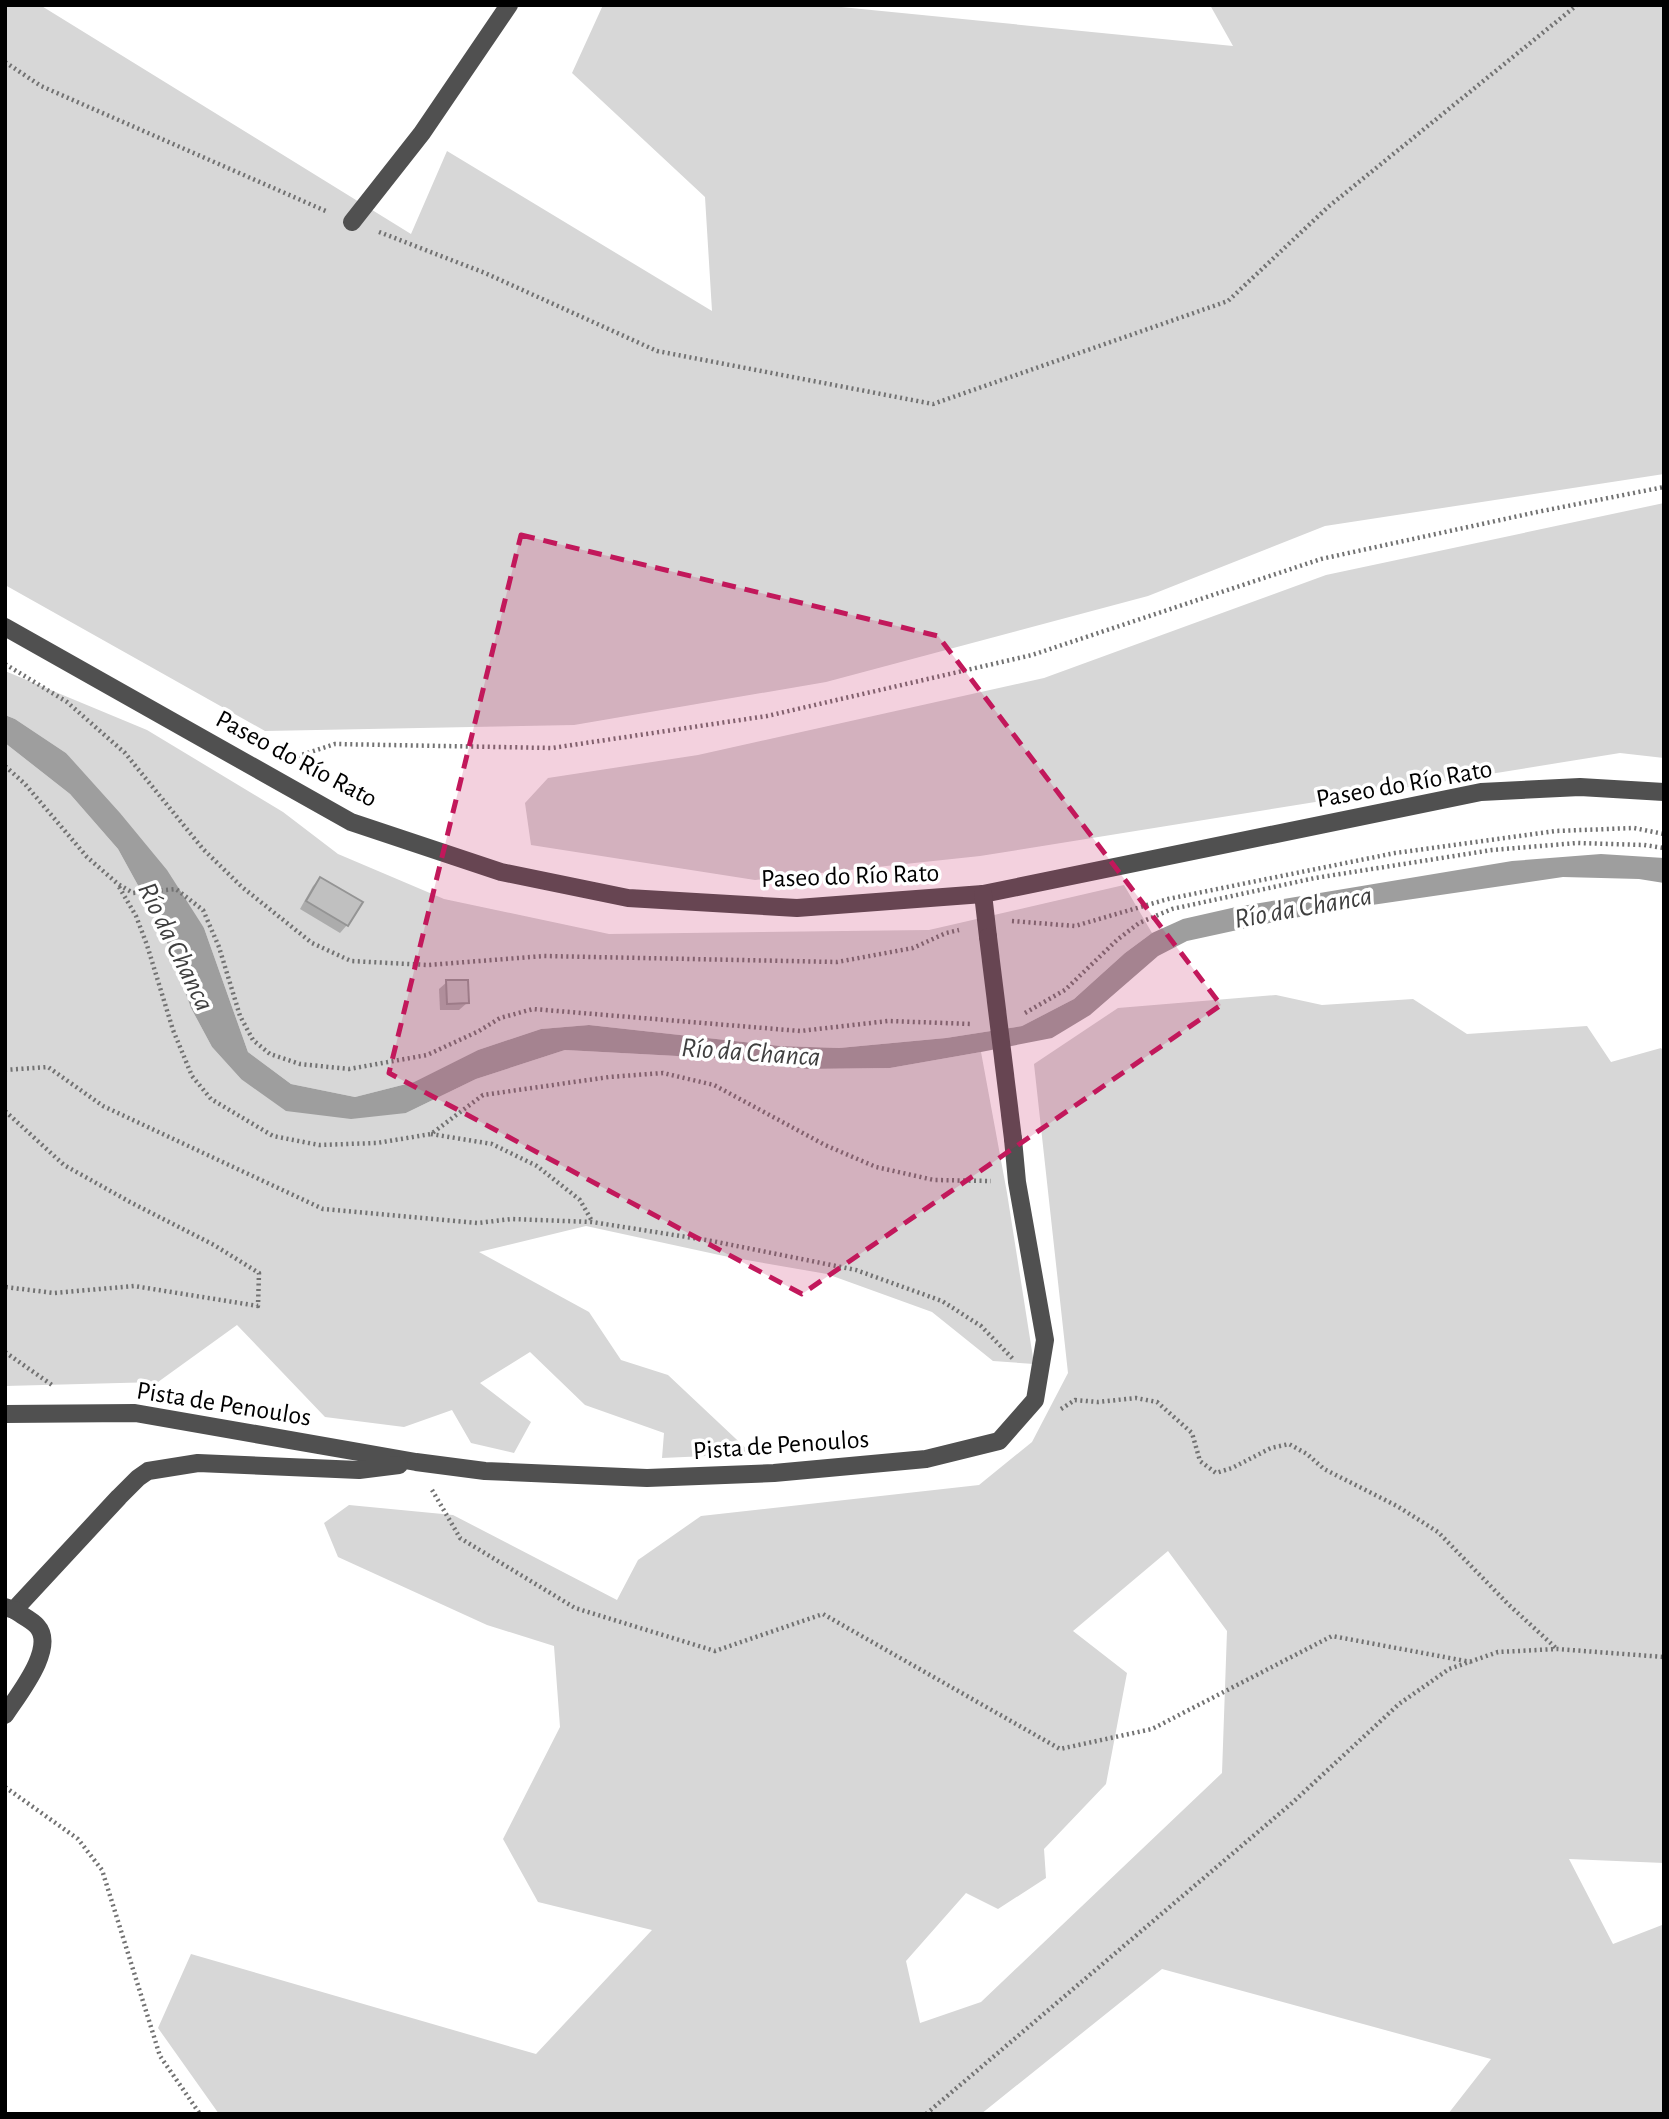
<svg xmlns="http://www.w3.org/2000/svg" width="1669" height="2119" font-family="'Alegreya Sans',sans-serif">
  <rect width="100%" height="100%" fill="#fff"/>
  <g fill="#d7d7d7" fill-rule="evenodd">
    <path d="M5 5H40L411 234 447 151 712 311 705 197 572 73 603 5H821L1233 46 1210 5H1664V474L1325 526 1148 596 826 682 574 725 265 731 5 585Z"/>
    <path d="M1664 503V758L1620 753 980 856 755 880 531 845 525 803 548 778 698 755 1044 678 1326 575Z"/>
    <path d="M5 671 147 730 283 812 338 854 444 899 609 934 929 930 1124 885 1152 933 1125 953 1074 999 1022 1026 946 1038 839 1048 780 1046 589 1025 541 1029 478 1050 414 1082 355 1097 291 1084 248 1052 204 928 66 753 15 719 5 715Z"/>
    <path d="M5 743 70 794 118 849 162 929 191 1008 212 1047 241 1079 406 1113 476 1079 565 1050 733 1059 807 1069 890 1068 981 1052 1007 1193 1034 1364 993 1361 932 1312 827 1274 724 1256 586 1226 479 1252 589 1312 621 1360 668 1375 752 1454 662 1458 664 1433 585 1405 530 1352 480 1383 531 1422 514 1453 471 1443 452 1410 404 1427 325 1417 237 1325 158 1382 5 1386Z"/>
    <path d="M1276 995 1322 1005 1413 999 1467 1034 1587 1026 1611 1062 1661 1048 1664 1052V1863L1569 1859 1613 1944 1662 1925 1664 1928V2114H1448L1491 2059 1162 1969 981 2114H219L158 2028 191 1954 536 2054 652 1930 538 1902 503 1839 560 1727 554 1646 487 1625 338 1557 324 1523 349 1505 453 1515 617 1600 638 1560 701 1516 979 1485 1032 1442 1068 1373 1034 1064 1118 1008ZM1168 1551 1227 1631 1222 1773 981 2002 920 2023 906 1961 966 1893 998 1909 1046 1878 1044 1849 1106 1784 1127 1673 1073 1631Z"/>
  </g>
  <path fill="#9e9e9e" d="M5 715 15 719 66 753 120 813 167 870 204 928 248 1052 291 1084 355 1097 414 1082 478 1050 541 1029 589 1025 780 1046 839 1048 946 1038 1022 1026 1074 999 1125 953 1152 933 1183 919 1236 907 1512 861 1601 854 1664 858V883L1639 879 1563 877 1365 906 1288 919 1187 941 1158 956 1090 1015 1052 1038 981 1052 890 1068 807 1069 733 1059 565 1050 476 1079 406 1113 351 1119 286 1111 241 1079 212 1047 191 1008 162 929 118 849 70 794 5 743Z"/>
  <g fill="#0003">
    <path d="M320 879 347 925 340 933 300 909 313 886Z"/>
    <path d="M447 982 467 1003 459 1010H440L439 989Z"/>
  </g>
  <g fill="#c0c0c0" stroke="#949494" stroke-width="2">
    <path d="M320 877 363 902 348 926 306 901Z"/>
    <path d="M446 980H468L469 1003 447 1004Z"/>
  </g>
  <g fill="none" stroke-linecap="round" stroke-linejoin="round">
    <g stroke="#727272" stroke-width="4.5" stroke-dasharray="2 3.5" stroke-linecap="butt">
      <path d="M5 62 41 86 328 212"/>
      <path d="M379 232 485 273 657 351 933 404 1228 301 1328 207 1577 5"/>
      <path d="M5 664 67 702 125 753 203 849 242 887 312 943 351 961 428 965 544 956 837 962 913 948 946 933 959 930"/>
      <path d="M292 758 335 744 552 748 767 716 1032 655 1321 559 1537 512 1664 487"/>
      <path d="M5 766 25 784 87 857 118 884 133 893 176 889 203 910 219 947 240 1016 253 1040 270 1054 300 1064 349 1069 427 1055 479 1031 500 1018 533 1009 800 1031 888 1021 972 1024"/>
      <path d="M119 887 136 916 147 945 173 1030 192 1076 211 1099 273 1136 319 1145 377 1143 431 1134 483 1095 609 1077 663 1073 714 1085 825 1145 876 1167 934 1180 991 1181"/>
      <path d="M1012 921 1075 926 1168 899 1395 853 1556 831 1634 828 1664 834"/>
      <path d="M1025 1013 1065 990 1117 940 1139 923 1172 909 1315 878 1492 850 1577 843 1644 845 1664 848"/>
      <path d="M5 1070 48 1067 103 1106 323 1209 478 1223 511 1219 592 1222 712 1241 856 1270 942 1301 981 1326 1014 1360"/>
      <path d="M5 1111 64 1165 130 1202 214 1245 259 1273 258 1306 134 1286 54 1293 5 1287"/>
      <path d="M431 1134 492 1144 537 1166 580 1200 592 1221"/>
      <path d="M5 1352 52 1385"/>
      <path d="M1061 1409 1075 1400 1098 1402 1136 1398 1157 1402 1192 1433 1200 1461 1216 1473 1232 1468 1271 1448 1289 1444 1307 1454 1324 1469 1397 1506 1438 1532 1508 1604 1557 1649"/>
      <path d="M432 1490 460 1538 575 1608 715 1651 823 1614 1060 1749 1152 1729 1332 1636 1471 1662"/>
      <path d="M5 1787 78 1839 102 1870 160 2056 200 2114"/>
      <path d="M926 2114 1292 1803 1399 1704 1449 1669 1498 1652 1557 1649 1664 1657"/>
    </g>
    <g stroke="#505050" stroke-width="18">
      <path d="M352 222 422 133 509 5"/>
      <path d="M5 627 351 822 501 872 628 898 797 908 983 894 1481 792 1580 787 1664 792"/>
      <path d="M983 894 988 937"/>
      <path d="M5 1414 135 1413 416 1462 485 1471 647 1478 774 1473 926 1459 999 1441 1035 1400 1045 1340 1017 1182 1013 1139"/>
      <path d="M5 1607 14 1610 119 1497 138 1478 148 1471 198 1463 359 1470 399 1465"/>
      <path d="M5 1715C17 1696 57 1648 37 1626 32 1620 21 1615 14 1610"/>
    </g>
    <path stroke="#505050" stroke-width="18" d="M988 937 1013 1139"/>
  </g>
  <path fill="#c2185b" fill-opacity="0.2" stroke="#c2185b" stroke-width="5" stroke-dasharray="14 9" stroke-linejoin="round" d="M521 535 938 636 1221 1005 802 1294 389 1073Z"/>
  <g text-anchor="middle" stroke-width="7" stroke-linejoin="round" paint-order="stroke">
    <g font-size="26" fill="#000" stroke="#fff">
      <text transform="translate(297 758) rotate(28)" y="9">Paseo do Río Rato</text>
      <text transform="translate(1404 783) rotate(-10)" y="9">Paseo do Río Rato</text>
      <text transform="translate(850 875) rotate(-2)" y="9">Paseo do Río Rato</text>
      <text transform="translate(224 1403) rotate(9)" y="9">Pista de Penoulos</text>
      <text transform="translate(781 1444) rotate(-4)" y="9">Pista de Penoulos</text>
    </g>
    <g font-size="28" font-style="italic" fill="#3f3f3f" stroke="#fff">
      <text transform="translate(1303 906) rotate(-10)" y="10">Río da Chanca</text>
      <text transform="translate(177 946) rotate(64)" y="10">Río da Chanca</text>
      <text transform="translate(751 1051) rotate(4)" y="10">Río da Chanca</text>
    </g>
  </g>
  <rect width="1669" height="2119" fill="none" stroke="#000000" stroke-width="14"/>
</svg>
